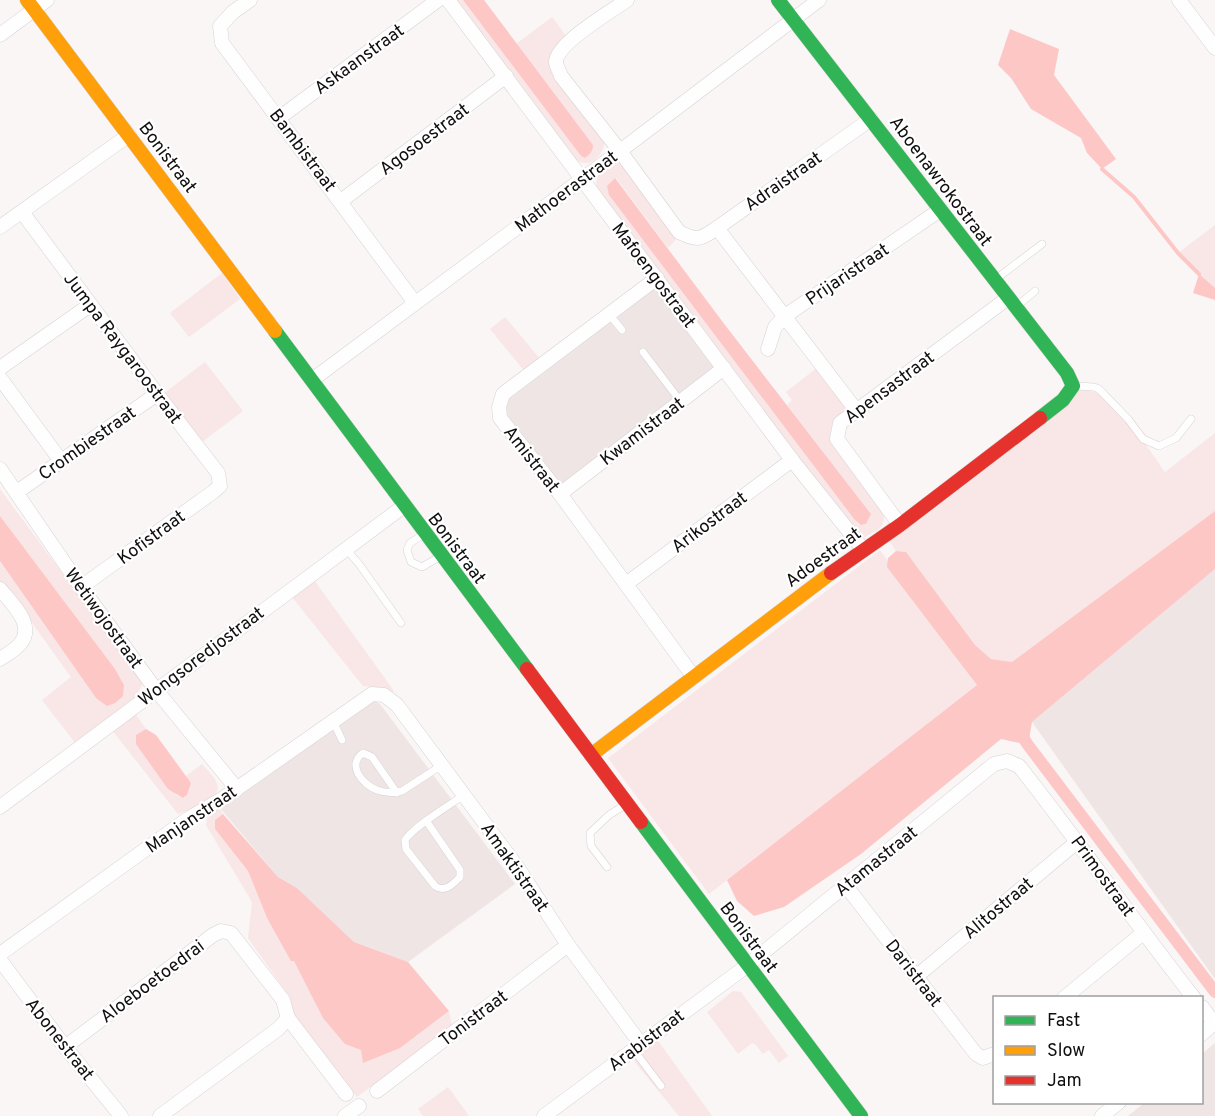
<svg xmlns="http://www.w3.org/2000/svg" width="1215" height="1116" font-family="Overpass,sans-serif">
  <rect width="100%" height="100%" fill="#faf6f6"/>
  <g fill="#f0e5e5">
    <path d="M655 288 715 368 560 485 508 418 506 405 508 398Z"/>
    <path d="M1215 569V979L1032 722Z"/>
    <path d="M375 701 380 704 515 884 408 962 354 942 297 888 278 877 220 808 363 704Z"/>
    <path d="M1215 1043V1116H1128L1144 1103 1202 1102V1054Z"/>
  </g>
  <g fill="#f9e6e6">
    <path d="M455 0H463L581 156 593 145 516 44 552 17 567 37C557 46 550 52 551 66L605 141C603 157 588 171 574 158Z"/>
    <path d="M618 162 622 165 677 238 668 248 616 178 609 195 854 519 861 525 866 524 871 514 787 405 792 400 786 392 818 367 846 407C837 423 831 415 830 439L883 510C887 528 877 531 862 538L856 535 597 189C593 176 605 164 618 162Z"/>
    <path d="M1215 225V288H1214L1178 253Z"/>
    <path d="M222 273 240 299 189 337 170 313Z"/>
    <path d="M505 317 541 360 526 373 490 329Z"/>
    <path d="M205 362 243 411 202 442 163 394Z"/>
    <path d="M1073 389C1081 390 1090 390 1097 393 1120 403 1150 451 1165 472L1215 433V511L1012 662 991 659 975 645 906 552 896 551 887 538Z"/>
    <path d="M0 489 141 680 142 685 136 697 76 744 42 700 71 677 27 616 0 583V561L96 698 124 685 115 669 0 516Z"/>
    <path d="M880 550 977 685 709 894 608 758Z"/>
    <path d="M314 580 394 691 387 695 372 687 363 686 292 597Z"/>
    <path d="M134 712 146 729 136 735 176 795 184 798 187 795 191 783 186 776 202 764C207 770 215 777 217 784 223 800 189 809 178 814L112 730Z"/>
    <path d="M220 808 223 814 215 820V829L248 871 267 918 345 1044 361 1049 400 1048 449 1011 452 1025 357 1097 295 1018 290 997 248 938 252 902 206 825 208 813Z"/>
    <path d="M733 991 741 992 788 1056 779 1063 769 1050 763 1054 755 1044 752 1043 738 1054 707 1012Z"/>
    <path d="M656 1038 712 1116H679L630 1056Z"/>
    <path d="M448 1087 469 1116H423L418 1109Z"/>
  </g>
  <g fill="#fdc7c6">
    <path d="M463 0H484L593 145C593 151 590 154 585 158L581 156Z"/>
    <path d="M1010 29 1059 49 1054 75 1116 159 1102 169 1087 153 1081 138 1031 109 1011 78 998 65Z"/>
    <path d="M615 178 725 325 871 514 866 524 861 525 854 519 609 195 607 186Z"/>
    <path d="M1199 274 1215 288V300L1193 293Z"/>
    <path d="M1215 511V569L1032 722 1028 745 1001 739 861 854 784 907 754 916 737 901 727 880 977 685 887 567 888 558 896 551 906 552 975 645 991 659 1012 662Z"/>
    <path d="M0 516 115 669 124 685 123 696 115 703 107 706 96 698 0 561Z"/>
    <path d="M146 729 156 735 191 783 187 795 183 798 168 789 136 744V735Z"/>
    <path d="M223 814 278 877 297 888 354 942 408 962 449 1011 400 1048 363 1063 361 1050 345 1044 323 1018 294 961H291L267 918 248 871 215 829V820Z"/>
  </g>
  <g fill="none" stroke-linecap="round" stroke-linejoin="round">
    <path stroke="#fdc7c6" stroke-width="4" d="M1102 169 1134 197 1178 253 1199 274"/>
    <path stroke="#fdc7c6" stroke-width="12" d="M1019 731 1028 745 1215 992"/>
    <g stroke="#d6d3d3" stroke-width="8">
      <g id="lane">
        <path d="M996 279 1042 244"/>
        <path d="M1017 306 1035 291"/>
        <path d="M609 314 622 330"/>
        <path d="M643 352 681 402"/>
        <path d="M1076 386 1094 387 1099 389 1128 419 1143 439 1159 446 1176 438 1191 419"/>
        <path d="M424 534 410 543 407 550 411 562 422 567 441 556"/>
        <path d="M346 549 359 564 401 623"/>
        <path d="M333 721 342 740"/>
        <path d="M397 793 372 757 363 753C346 765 363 785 377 790 385 793 394 793 402 791L442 765"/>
        <path d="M427 822 460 870V877C453 884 445 893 435 886L406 849 405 840C416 825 448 806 464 795"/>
        <path d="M607 867 591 846 590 833 609 815 625 805"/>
        <path d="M633 1049 661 1086"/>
      </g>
    </g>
    <g stroke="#d6d3d3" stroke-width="15">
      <g id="street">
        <path d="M250 0 233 12 220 26 222 43 415 303"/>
        <path d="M448 0 792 460 863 549"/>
        <path d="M627 0C612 11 556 43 556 62 556 66 560 72 561 76L620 151 679 232C697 241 700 240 717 228L871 119"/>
        <path d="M1179 0 1215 48"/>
        <path d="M0 35 47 0"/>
        <path d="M279 118 438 0"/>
        <path d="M341 201 506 76"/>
        <path d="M22 212 157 394 218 473 220 486 213 492 81 587"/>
        <path d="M0 227 129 135"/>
        <path d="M717 228 856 410"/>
        <path d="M657 278 503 394 499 407 500 418 560 494 693 676"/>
        <path d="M768 349 775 327 785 316 940 210"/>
        <path d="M0 368 90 305"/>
        <path d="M0 378 61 461"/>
        <path d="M312 380 620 151 819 0"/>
        <path d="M0 469 81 587 156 690 237 789"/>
        <path d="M17 492 157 394"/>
        <path d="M560 494 724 368"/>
        <path d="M900 525 837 439 840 423 1008 298"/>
        <path d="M626 584 792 460"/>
        <path d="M0 589C12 604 36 625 20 644 15 650 6 655 0 659"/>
        <path d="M0 807 404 506"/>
        <path d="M846 886 976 1054 983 1058 994 1054"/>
        <path d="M0 954 189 818 222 799 372 694 384 695 397 705 518 868 568 945 640 1043"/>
        <path d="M0 960 65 1047 121 1116"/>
        <path d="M917 976 1078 841"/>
        <path d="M1064 998 1143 933"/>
        <path d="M1202 1007 1214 1023"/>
        <path d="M288 1018 346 1094"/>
        <path d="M1202 1034 1215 1022"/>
        <path d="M65 1047 213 935 221 931 231 933 283 1000 288 1018 278 1029 160 1116"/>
        <path d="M377 1091 568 945"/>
        <path d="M345 1116 359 1106"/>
        <path d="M544 1116 748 965 994 764 1007 761 1019 766C1079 842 1134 922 1194 998"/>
        <path d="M1102 1116 1119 1102"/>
      </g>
    </g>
    <g stroke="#d6d3d3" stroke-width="15">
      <g id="fast">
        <path d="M778 0 1067 373 1073 386 1063 400 1040 418"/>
        <path d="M275 331 527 669"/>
        <path d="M641 822 861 1116"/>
      </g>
    </g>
    <g stroke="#d6d3d3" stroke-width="15">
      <g id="slow">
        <path d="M27 0 275 331"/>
        <path d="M591 755 831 573"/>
      </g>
    </g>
    <g stroke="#d6d3d3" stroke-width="15">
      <g id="jam">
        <path d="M831 573 900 525 1040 418"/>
        <path d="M527 669 641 822"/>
      </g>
    </g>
    <use href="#lane" stroke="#fefefe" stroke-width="7"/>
    <use href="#street" stroke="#fefefe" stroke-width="14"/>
    <use href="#fast" stroke="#30b455" stroke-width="14"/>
    <use href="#slow" stroke="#ff9f0a" stroke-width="14"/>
    <use href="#jam" stroke="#e5322d" stroke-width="14"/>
  </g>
  <g text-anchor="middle" stroke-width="4.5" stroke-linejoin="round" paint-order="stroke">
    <g font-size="18" fill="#100e0e" stroke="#fff">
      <text transform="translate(359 59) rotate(-36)" y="6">Askaanstraat</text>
      <text transform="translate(424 139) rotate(-37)" y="6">Agosoestraat</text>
      <text transform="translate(303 150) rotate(53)" y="6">Bambistraat</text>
      <text transform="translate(168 157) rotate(53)" y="6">Bonistraat</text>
      <text transform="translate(783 181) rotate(-35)" y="6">Adraistraat</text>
      <text transform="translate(941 181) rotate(53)" y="6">Aboenawrokostraat</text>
      <text transform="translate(566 191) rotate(-37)" y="6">Mathoerastraat</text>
      <text transform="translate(847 274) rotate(-34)" y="6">Prijaristraat</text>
      <text transform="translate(654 275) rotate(53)" y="6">Mafoengostraat</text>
      <text transform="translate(123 348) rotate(53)" y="6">Jumpa Raygaroostraat</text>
      <text transform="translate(889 387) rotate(-37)" y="6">Apensastraat</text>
      <text transform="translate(642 431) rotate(-37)" y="6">Kwamistraat</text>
      <text transform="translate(87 443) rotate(-35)" y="6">Crombiestraat</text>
      <text transform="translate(532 459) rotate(52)" y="6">Amistraat</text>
      <text transform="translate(709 522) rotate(-37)" y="6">Arikostraat</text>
      <text transform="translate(151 537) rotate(-36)" y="6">Kofistraat</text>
      <text transform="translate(457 548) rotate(53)" y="6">Bonistraat</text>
      <text transform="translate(823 557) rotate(-36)" y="6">Adoestraat</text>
      <text transform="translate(104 618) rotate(54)" y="6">Wetiwojostraat</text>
      <text transform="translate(201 656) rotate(-37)" y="6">Wongsoredjostraat</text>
      <text transform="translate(191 819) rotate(-34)" y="6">Manjanstraat</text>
      <text transform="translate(876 861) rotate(-39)" y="6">Atamastraat</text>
      <text transform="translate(515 867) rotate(55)" y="6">Amaktistraat</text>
      <text transform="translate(1103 876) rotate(54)" y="6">Primostraat</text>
      <text transform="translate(998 908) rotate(-40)" y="6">Alitostraat</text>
      <text transform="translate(749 937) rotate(53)" y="6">Bonistraat</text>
      <text transform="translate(914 973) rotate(52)" y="6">Daristraat</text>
      <text transform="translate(152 981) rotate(-37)" y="6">Aloeboetoedrai</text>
      <text transform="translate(473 1018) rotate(-37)" y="6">Tonistraat</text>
      <text transform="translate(60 1039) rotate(52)" y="6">Abonestraat</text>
      <text transform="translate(646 1040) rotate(-37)" y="6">Arabistraat</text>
    </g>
  </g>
  <rect x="993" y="996" width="210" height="108" fill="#ffffff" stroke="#9f9f9f" stroke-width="1.5"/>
  <rect x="1005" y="1016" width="30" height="9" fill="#30b455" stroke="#9f9f9f" stroke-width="1.5"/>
  <text x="1047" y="1026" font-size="18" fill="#100e0e">Fast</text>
  <rect x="1005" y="1046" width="30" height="9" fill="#ff9f0a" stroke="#9f9f9f" stroke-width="1.5"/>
  <text x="1047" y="1056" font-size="18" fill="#100e0e">Slow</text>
  <rect x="1005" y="1076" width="30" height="9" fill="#e5322d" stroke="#9f9f9f" stroke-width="1.5"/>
  <text x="1047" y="1086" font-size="18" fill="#100e0e">Jam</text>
</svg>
